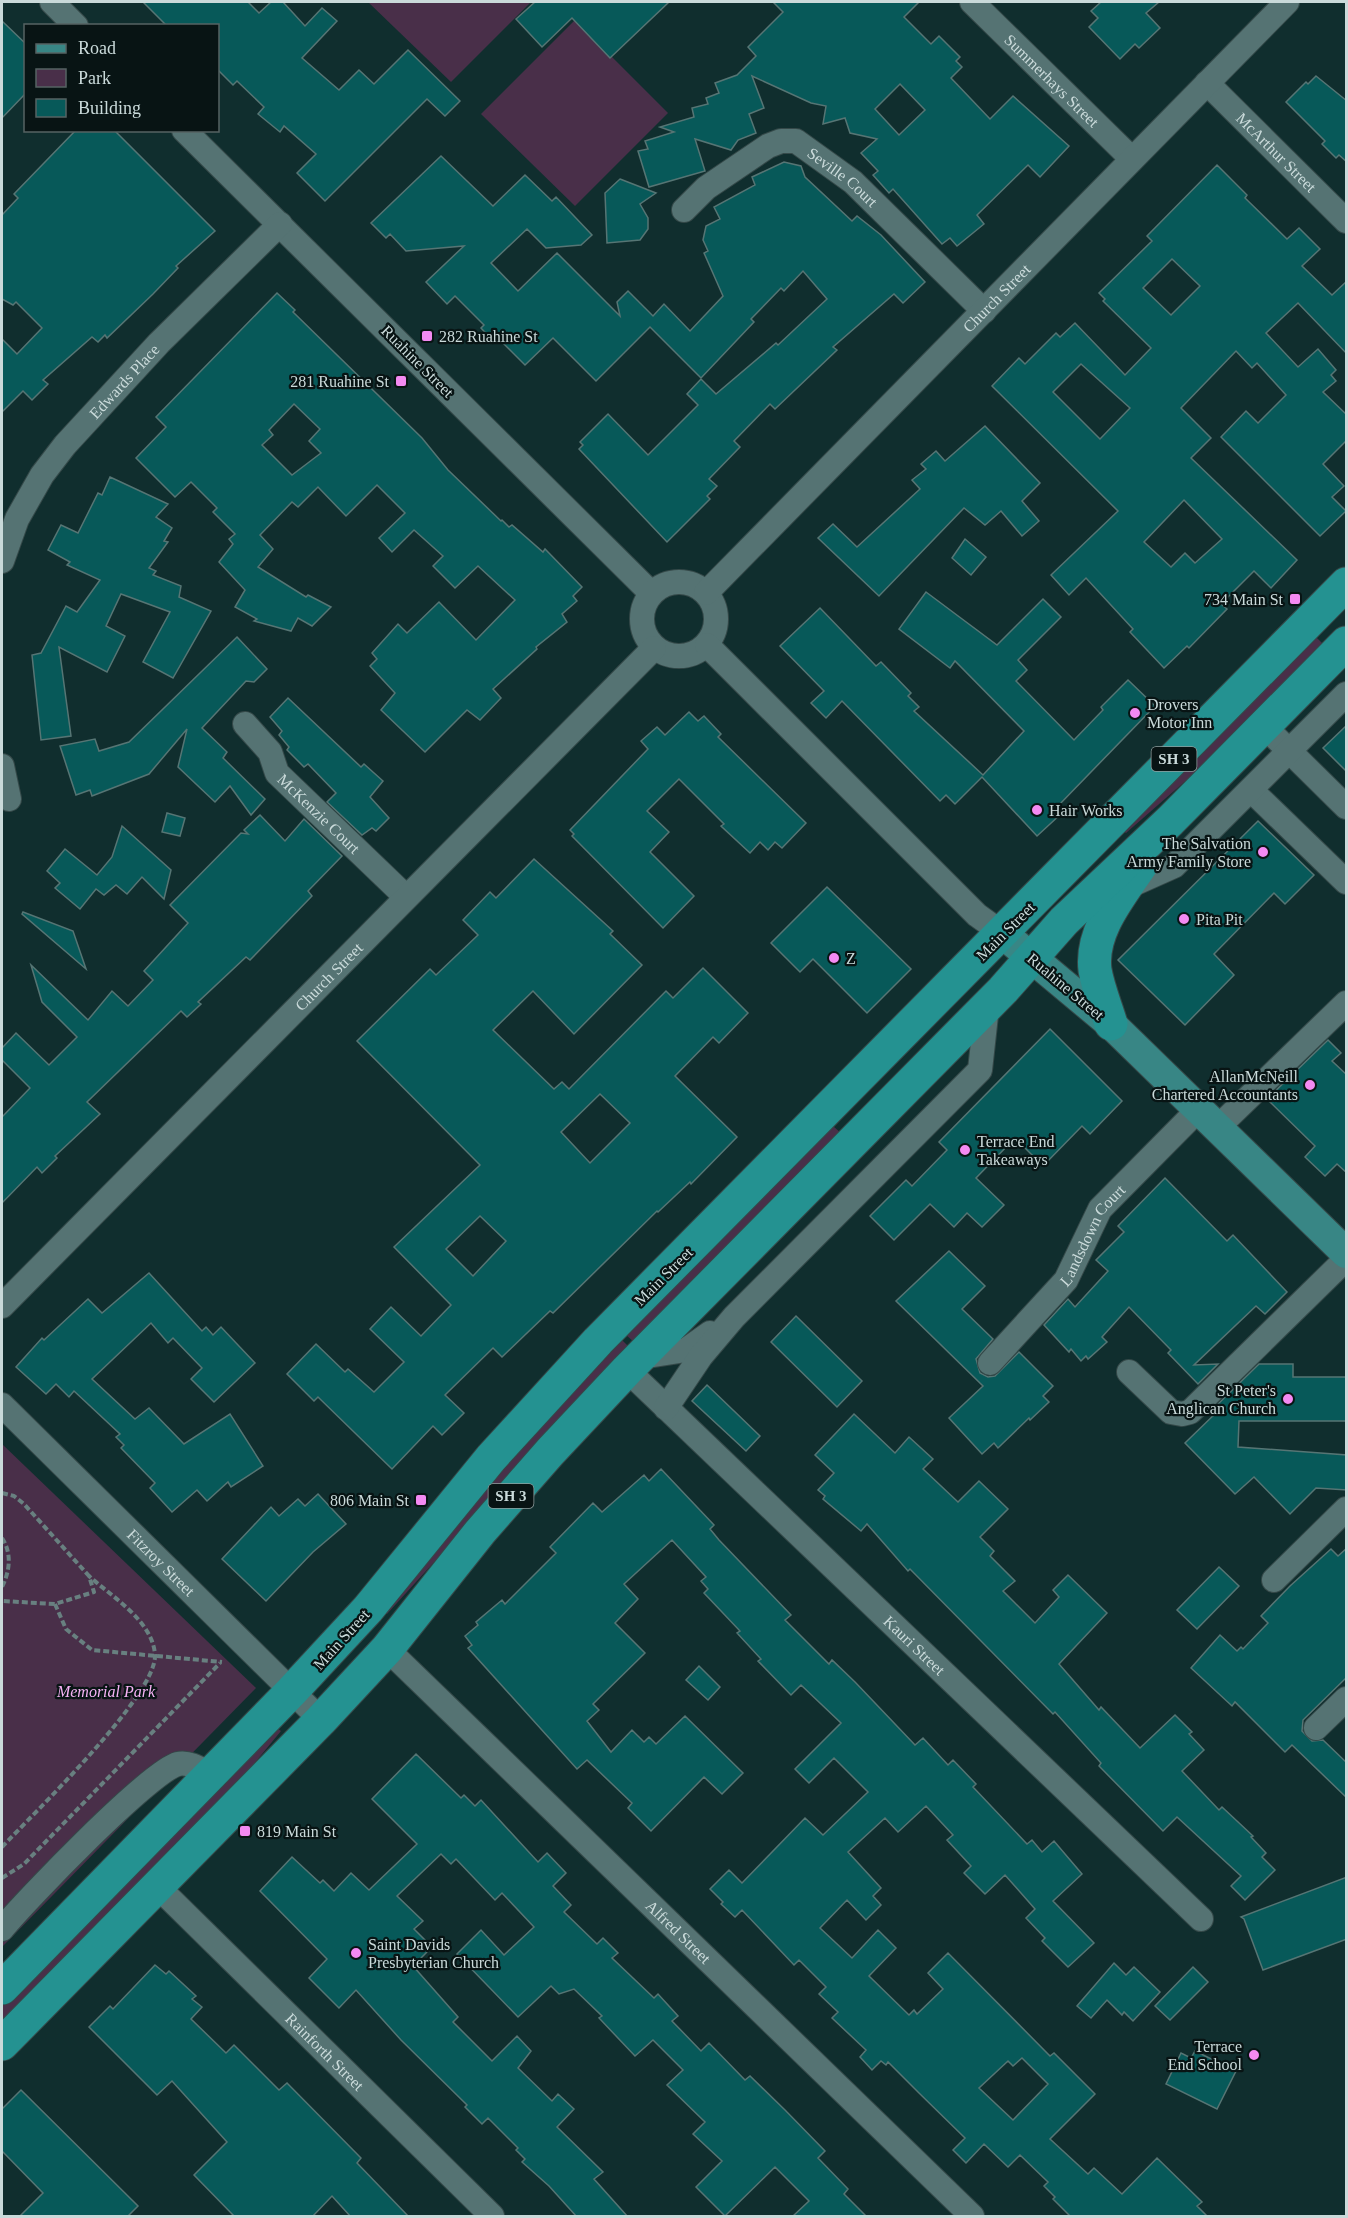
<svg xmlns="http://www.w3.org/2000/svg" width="1348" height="2218" font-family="'Times New Roman',serif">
  <rect width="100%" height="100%" fill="#102e2e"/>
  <g fill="#492f49">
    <path d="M368 2H531L451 82Z"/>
    <path d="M575 20 668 113 575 206 481 114Z"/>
    <path d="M1315 636 1323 644 1206 763 1126 833 1122 830Z"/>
    <path d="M833 1126 842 1134 635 1343 625 1334Z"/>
    <path d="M621 1339 629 1347 387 1614 384 1611 461 1514Z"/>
    <path d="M2 1444 256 1688 2 1947Z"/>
    <path d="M277 1728 281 1731 235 1787 2 2024V2006Z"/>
  </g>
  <g fill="#075959" stroke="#567574" stroke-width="1.5" fill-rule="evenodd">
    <path d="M143 2H248L259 13 271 2H283L305 26 322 8 337 21 302 58 339 90 359 70 374 84 408 50 460 101 445 116 427 99 325 201 297 173 316 154 284 126 280 132 258 114 264 107 237 81 233 85 218 70V26H167Z"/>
    <path d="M535 2H669L610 58 572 18 542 47 516 19Z"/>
    <path d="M773 2H919L904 17 931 44 939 36 960 57 956 61 962 67 951 78 990 119 1013 96 1069 146 1040 177 1028 165 977 215 984 224 957 246 950 238 942 244 893 189 889 193 873 175 878 171 861 153 877 139 850 133 845 118 823 124 826 106 811 103 752 76 764 108 749 114 756 133 738 140 731 150 695 139 705 171 649 187 638 151 648 149 645 141 674 132 660 127 694 117 692 108 708 104 706 98 719 93 715 83 737 75 756 56 748 47 783 12ZM900 84 925 110 899 135 875 109Z"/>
    <path d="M1101 2H1159L1146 13 1160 28 1139 48 1135 44 1120 59 1089 27 1098 18 1091 11Z"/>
    <path d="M2 21 26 44V93L2 118Z"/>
    <path d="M1316 76 1347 101V162L1339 155 1336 158 1322 144 1325 141 1286 102 1306 82 1308 84Z"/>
    <path d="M76 130H114L215 231 176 266 178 268 153 294 107 338 105 335 98 342 92 337 43 380 48 384 32 400 23 391 2 412V339L17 354 42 328 16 302 13 305 2 299V215L18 198 14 194Z"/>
    <path d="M441 156 493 206 525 175 552 201 556 197 592 235 581 245 546 248 527 229 491 263 518 291 557 253 620 316 617 302 628 291 653 316 664 304 690 331 723 296 704 253 708 251 703 240 706 226 720 219 714 207 755 185 752 177 784 162 801 166 805 177 852 221 857 216 881 235 925 282 903 303 894 294 833 347 837 350 775 409 770 404 734 441 740 447 709 479 717 486 707 496 710 499 667 542 579 449 583 445 580 442 608 414 648 455 698 405 687 394 701 379 716 394 776 343 778 345 827 299 803 271 784 291 781 288 751 319 754 322 701 378 650 327 596 381 553 338 525 365 498 338 494 342 481 328 484 325 455 296 447 304 426 282 464 246 406 251 390 234 386 238 371 223Z"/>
    <path d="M1217 165 1247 195 1245 198 1287 239 1299 228 1320 249 1302 266 1332 295 1347 281V354L1298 303 1266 333 1298 367 1318 349 1336 370 1331 375 1336 381 1323 392 1347 415V440L1323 464 1344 486 1332 497 1346 511 1320 536 1221 437 1246 411 1258 423 1286 395 1257 363 1252 368 1236 351 1181 408 1211 438 1191 458 1297 560 1271 588 1254 571 1221 604 1227 609 1189 648 1187 646 1164 668 1130 632 1133 629 1086 578 1069 595 1051 575 1118 511 992 386 1019 358 1025 364 1056 333 1060 337 1075 323 1125 375 1151 348 1103 301 1105 299 1099 293 1152 241 1147 236ZM1172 259 1200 286 1171 315 1143 288ZM1081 364 1130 408 1100 439 1053 392ZM1184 500 1222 539 1195 563 1185 553 1171 567 1144 542Z"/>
    <path d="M620 179 656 193 640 204 648 218V229L640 240 607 243 605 193Z"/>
    <path d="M277 293 295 310 293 312 422 438 448 470 501 521 502 520 509 527 512 525 543 552 545 549 582 587 573 596 577 601 562 614 567 622 536 647 537 649 493 689 501 698 480 720 467 710 425 752 381 710 395 693 370 666 377 659 372 653 398 624 407 633 439 602 476 640 515 600 478 566 455 588 433 566 443 556 414 530 392 552 379 538 405 513 377 485 346 516 318 487 298 507 292 502 260 535 273 549 258 567 306 597 308 595 331 607 312 626 298 618 291 631 254 621 257 619 235 607 245 590 219 562 233 544 229 539 235 534 213 512 217 508 191 482 175 497 136 458 166 427 156 417ZM294 404 320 429 309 441 321 453 292 475 262 445 273 435 269 430Z"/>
    <path d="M985 426 1040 483 1022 501 1039 521 1022 536 1001 511 985 525 964 508 879 596 818 538 833 524 857 547 920 489 912 480 926 469 921 464 936 451 945 461Z"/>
    <path d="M110 477 168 504 156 517 172 528 164 541 168 542 149 568 156 571 153 575 181 586 179 597 211 611 173 678 143 662 170 612 121 594 106 626 125 636 107 672 59 647 71 736 41 740 32 655 41 653 66 606 77 612 100 580 67 565 70 562 48 550 61 525 78 533 98 493 102 495Z"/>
    <path d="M965 539 986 557 971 575 952 558Z"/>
    <path d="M926 592 997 645 1043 599 1061 617 1018 660 1027 670 1016 681 1074 740 1103 710 1101 707 1128 680 1155 706 1057 807 1062 813 1037 836 982 777 955 804 946 795 940 801 842 701 826 718 811 703 824 691 780 646 820 608 876 666 881 662 911 693 908 696 919 707 914 711 983 775 1024 731 955 661 950 668 899 629Z"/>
    <path d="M237 637 267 669 254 682 246 681 202 728 227 752 223 758 265 799 251 815 230 786 215 802 178 767 187 729 149 774 92 796 90 790 76 795 60 746 95 739 99 751 129 742Z"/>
    <path d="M288 698 361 767 364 764 383 781 370 797 389 818 376 831 372 828 362 835 327 802 336 793 308 764 304 767 287 750 289 747 279 735 282 731 270 717Z"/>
    <path d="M689 712 698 721 704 716 721 734 718 737 806 823 782 848 775 842 768 850 760 842 750 853 721 826 724 824 679 779 647 811 669 832 650 852 694 896 663 928 572 836 574 834 570 830 648 749 641 741 657 727 665 735Z"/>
    <path d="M1347 725V772L1323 748Z"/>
    <path d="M167 813 185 818 180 836 162 832Z"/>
    <path d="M260 815 285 841 304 819 342 856 308 891 312 896 250 960 246 957 198 1002 201 1004 187 1017 181 1011 87 1102 100 1114 55 1156 57 1158 42 1173 37 1167 2 1203V1117L30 1088 2 1060V1048L16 1033 49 1065 77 1037 42 1002 31 965 88 1020 112 991 128 1006 153 980 144 971 188 923 170 905 241 833 248 834 244 830Z"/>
    <path d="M1258 821 1314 875 1285 904 1274 893 1214 954 1234 975 1185 1025 1118 960Z"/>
    <path d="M122 826 171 870 164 899 142 877 127 894 116 885 104 895 96 889 80 909 55 888 60 883 47 871 65 849 97 875 112 857Z"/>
    <path d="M534 859 613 931 610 934 642 965 574 1034 533 991 493 1030 554 1089 562 1082 569 1089 666 991 673 998 703 968 748 1013 719 1043 713 1037 675 1076 737 1137 691 1184 690 1182 658 1212 657 1211 553 1313 550 1311 502 1357 493 1348 445 1395 464 1413 442 1435 433 1426 392 1469 318 1397 314 1401 287 1374 316 1344 345 1372 348 1369 374 1392 404 1362 370 1329 391 1307 421 1336 451 1305 394 1247 480 1165 357 1041 430 969 436 975 478 935 463 920 490 892 496 898ZM600 1094 630 1123 590 1163 561 1132ZM480 1216 506 1241 473 1276 446 1249Z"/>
    <path d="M827 887 911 969 867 1013 813 959 800 972 771 943Z"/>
    <path d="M23 912 73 931 86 969 22 914Z"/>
    <path d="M1050 1029 1122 1101 1090 1134 1082 1126 1043 1166 1015 1138 976 1178 1004 1205 982 1227 967 1213 954 1227 930 1204 894 1240 870 1216 906 1180 912 1186 947 1150 939 1142Z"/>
    <path d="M1328 1040 1341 1053 1332 1061 1347 1075V1173L1337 1164 1325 1176 1305 1157 1315 1146 1267 1099Z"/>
    <path d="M1165 1178 1227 1241 1233 1235 1287 1292 1265 1314 1256 1306 1194 1365 1218 1364 1198 1384 1168 1353 1171 1350 1129 1307 1102 1337 1107 1342 1088 1359 1086 1356 1081 1361 1071 1349 1069 1352 1044 1325 1068 1299 1075 1307 1108 1271 1096 1260 1124 1232 1118 1226Z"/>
    <path d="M949 1251 985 1286 962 1309 993 1339 976 1359 980 1373 988 1377 995 1376 1019 1352 1053 1386 1043 1396 1049 1402 1030 1420 1029 1418 998 1448 994 1443 982 1454 949 1418 983 1386 896 1301Z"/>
    <path d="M149 1273 202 1331 206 1327 213 1335 221 1327 255 1363 214 1402 191 1379 202 1368 173 1338 168 1343 151 1323 92 1379 135 1419 149 1408 184 1444 230 1414 263 1466 231 1487 228 1482 207 1501 197 1490 172 1512 150 1488 155 1483 121 1448 124 1445 116 1437 120 1434 74 1391 69 1397 56 1384 46 1394 16 1367 42 1338 44 1340 88 1299 102 1313Z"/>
    <path d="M796 1316 862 1381 837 1407 771 1342Z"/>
    <path d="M1259 1364H1293V1377H1347V1421H1239L1238 1447 1347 1455V1490L1316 1488 1290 1514 1254 1477 1235 1494 1185 1443 1220 1409 1217 1405Z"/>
    <path d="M707 1385 760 1436 746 1451 692 1401Z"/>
    <path d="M854 1414 895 1453 909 1437 933 1459 923 1469 958 1502 979 1481 1008 1509 980 1537 994 1551 990 1556 1015 1581 1003 1591 1035 1623 1059 1597 1053 1590 1068 1575 1107 1613 1059 1664 1099 1710 1101 1707 1140 1748 1175 1715 1192 1732 1189 1734 1204 1750 1182 1771 1219 1810 1222 1807 1253 1836 1251 1837 1266 1853 1262 1857 1275 1870 1245 1900 1231 1886 1241 1876 1177 1817 1163 1831 1099 1766 1101 1763 1055 1712 1053 1714 910 1569 908 1571 867 1524 861 1531 823 1499 825 1496 818 1490 834 1473 815 1455Z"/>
    <path d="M661 1469 714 1525 710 1529 719 1540 791 1615 785 1620 829 1664 832 1660 855 1682 915 1745 923 1738 948 1765 953 1760 976 1784 973 1787 1027 1844 1032 1840 1042 1852 1054 1841 1082 1874 1053 1901 1094 1943 1068 1967 1042 1941 1045 1938 1026 1918 1035 1909 1005 1875 985 1894 964 1873 971 1866 947 1840 953 1835 926 1806 898 1832 885 1818 848 1852 881 1888 873 1896 881 1905 866 1920 847 1900 820 1928 852 1958 878 1930 896 1948 869 1976 909 2015 914 2010 917 2014 943 1989 928 1973 948 1953 1050 2056 1054 2053 1095 2094 1050 2139 1088 2174 1094 2168 1122 2194 1157 2158 1202 2202 1197 2206 1208 2217H1071L1053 2199 1055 2197 1044 2186 1048 2182 1020 2155 1008 2167 984 2144 966 2163 953 2150 965 2138 919 2093 888 2062 886 2065 881 2061 872 2070 860 2057 866 2050 832 2018 838 2012 819 1994 826 1987 799 1960 794 1965 742 1910 735 1917 721 1904 723 1902 710 1889 729 1870 742 1883 805 1818 823 1835 868 1792 834 1758 809 1783 795 1769 841 1723 801 1685 791 1695 758 1661 761 1659 737 1633 740 1631 704 1593 708 1589 701 1581 706 1577 672 1540 624 1584 638 1599 615 1623 645 1653 593 1704 599 1710 587 1721 611 1752 632 1730 644 1742 649 1737 656 1744 685 1716 743 1773 722 1794 704 1777 651 1831 628 1808 632 1803 587 1760 577 1769 468 1648 472 1645 465 1636 478 1625 476 1622 502 1600 505 1604 556 1553 550 1547 593 1503 602 1512 644 1475 649 1481ZM1022 2058 1048 2084 1013 2120 979 2088 1008 2061 1013 2066Z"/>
    <path d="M318 1494 346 1524 313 1552 266 1601 222 1559 271 1507 279 1516 298 1499 305 1506Z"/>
    <path d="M1347 1548V1677L1303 1720 1302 1731 1312 1741 1323 1740 1347 1763V1798L1292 1745 1285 1752 1235 1702 1232 1706 1191 1668 1220 1635 1237 1651 1241 1647 1243 1649 1268 1623 1261 1616 1290 1586 1331 1549 1338 1556Z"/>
    <path d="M1219 1567 1239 1586 1197 1629 1177 1610Z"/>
    <path d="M699 1666 720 1687 708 1700 686 1680Z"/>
    <path d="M416 1754 461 1798 464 1795 475 1806 481 1800 538 1862 547 1853 566 1873 553 1886 571 1905 564 1912 597 1944 603 1938 618 1953 612 1958 654 1998 658 1994 678 2016 672 2021 701 2051 709 2043 745 2080 750 2076 785 2110 825 2151 818 2158 848 2189 844 2194 867 2217H792L809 2201 775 2167 725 2216 696 2187 722 2161 693 2134 705 2122 667 2085 683 2070 653 2040 635 2056 599 2018 602 2016 574 1989 559 1994 551 1986 518 2017 457 1954 481 1930 504 1955 534 1927 502 1893 495 1900 456 1859 451 1864 441 1854 397 1896 423 1921 414 1929 432 1947 413 1966 458 2017 453 2022 492 2061 517 2036 531 2051 518 2068 552 2101 558 2094 574 2109 557 2127 603 2172 594 2179 628 2217H577L549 2186 522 2162 525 2159 516 2150 518 2148 488 2118 482 2124 465 2107 467 2105 401 2040 356 1990 339 2008 309 1978 327 1959 260 1891 292 1857 320 1883 323 1880 334 1891 351 1873 369 1890 417 1844 372 1799Z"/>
    <path d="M1347 1877V1939L1263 1970 1244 1919 1241 1917Z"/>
    <path d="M1114 1963 1126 1975 1134 1967 1160 1992 1133 2021 1124 2012 1122 2015 1107 2000 1091 2018 1077 2006Z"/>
    <path d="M155 1965 166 1974 169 1971 196 1996 192 1999 202 2007 191 2019 226 2053 234 2045 279 2090 287 2083 361 2158 357 2163 409 2217H351L332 2196 312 2217H235L194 2175 227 2142 172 2081 157 2095 89 2027 110 2006 113 2009Z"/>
    <path d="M1193 1967 1208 1982 1170 2020 1155 2006Z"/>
    <path d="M1195 2051 1236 2071 1217 2109 1166 2084 1181 2053 1191 2058Z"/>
    <path d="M21 2090 138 2206 127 2217H19L43 2193 2 2151V2109Z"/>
  </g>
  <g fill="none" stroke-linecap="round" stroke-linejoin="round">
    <g stroke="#354949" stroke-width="26">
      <g id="minor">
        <path d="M52 2 76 26"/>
        <path id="s1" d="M972 2 1132 159"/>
        <path id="s2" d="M1207 83 1346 221"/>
        <path d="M184 130 651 593"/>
        <path id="s3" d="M684 210 706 188 768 146 781 141H796L853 182 984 311"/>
        <path id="s4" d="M2 561 17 519 42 475 65 445 159 343 280 224"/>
        <circle cx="679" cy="619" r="37"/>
        <path id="s5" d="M706 593 1287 2"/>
        <path d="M707 645 977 915 1002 933"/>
        <path id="s6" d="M245 724 270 752 277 773 405 896"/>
        <path d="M1264 726 1346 807"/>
        <path d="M2 766 9 799"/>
        <path d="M1251 790 1346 882"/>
        <path d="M1127 887 1174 866 1346 694"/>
        <path d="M1216 1129 1346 1003"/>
        <path id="s7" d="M2 1306 654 648"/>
        <path d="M641 1357 686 1350 710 1333"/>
        <path id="s8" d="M990 1363 1066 1280 1100 1209 1197 1111"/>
        <path id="s9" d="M627 1370 1201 1919"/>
        <path d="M1129 1372 1171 1412 1182 1414 1190 1412 1346 1259"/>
        <path id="s10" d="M2 1405 321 1720"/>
        <path d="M666 1408 701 1356 734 1317 980 1070 987 1006"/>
        <path d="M1274 1580 1346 1509"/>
        <path id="s11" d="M387 1649 972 2216"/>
        <path d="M1316 1728 1346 1699"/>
        <path id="s12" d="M157 1886 492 2216"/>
        <path d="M2 1929C26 1900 150 1771 178 1764 189 1761 202 1770 212 1775"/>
      </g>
    </g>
    <g stroke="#354949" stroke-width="32">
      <path id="major" d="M1002 933 1111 1024 1346 1253"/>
    </g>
    <g stroke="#354949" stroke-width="35">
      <g id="highway">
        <path d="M1111 1024C1106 1007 1098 988 1095 970 1090 931 1121 895 1141 865"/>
        <path d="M2 1988 291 1692 368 1609 491 1458 598 1341 1346 584"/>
        <path d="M2 2044 321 1720 387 1649 480 1532 550 1452 627 1370 1003 990 1064 921 1170 821 1346 643"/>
      </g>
    </g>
    <g stroke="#688080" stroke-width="4" stroke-dasharray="6 3" stroke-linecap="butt">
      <path d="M2 1493 14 1496 24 1504 89 1576 94 1592 55 1604 2 1601"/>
      <path d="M2 1538C12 1553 10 1571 2 1587"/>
      <path d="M55 1604 66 1629 92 1650 222 1662"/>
      <path d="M2 1847C32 1815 157 1695 155 1655 153 1621 112 1597 89 1576"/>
      <path d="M2 1878 24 1864 220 1663"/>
    </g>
    <use href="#minor" stroke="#557373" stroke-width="24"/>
    <use href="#major" stroke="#388685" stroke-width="30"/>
    <use href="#highway" stroke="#249291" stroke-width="33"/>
  </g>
  <g fill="#f38af2" stroke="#081414" stroke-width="2">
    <rect x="421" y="330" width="12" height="12" rx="3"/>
    <rect x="395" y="375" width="12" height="12" rx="3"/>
    <rect x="1289" y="593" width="12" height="12" rx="3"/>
    <circle cx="1135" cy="713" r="6"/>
    <circle cx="1037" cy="810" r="6"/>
    <circle cx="1263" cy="852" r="6"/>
    <circle cx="1184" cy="919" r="6"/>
    <circle cx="834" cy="958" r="6"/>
    <circle cx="1310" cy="1085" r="6"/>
    <circle cx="965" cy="1150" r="6"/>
    <circle cx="1288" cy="1399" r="6"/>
    <rect x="415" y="1494" width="12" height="12" rx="3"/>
    <rect x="239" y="1825" width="12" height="12" rx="3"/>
    <circle cx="356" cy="1953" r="6"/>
    <circle cx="1254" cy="2055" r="6"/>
  </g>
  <g text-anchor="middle" stroke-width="4.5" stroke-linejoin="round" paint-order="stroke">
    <g fill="#081414" stroke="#909f9f" stroke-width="1.5">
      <rect x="1151.5" y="747" width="45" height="24" rx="4.5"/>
      <rect x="488.5" y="1484" width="45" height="24" rx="4.5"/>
    </g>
    <g font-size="15" font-weight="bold" fill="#cadada">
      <text x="1174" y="764">SH 3</text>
      <text x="511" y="1501">SH 3</text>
    </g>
    <g font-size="16" fill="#cadada" stroke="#081414">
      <text dy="6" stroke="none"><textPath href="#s1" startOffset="112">Summerhays Street</textPath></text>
      <text dy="6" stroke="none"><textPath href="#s2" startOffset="98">McArthur Street</textPath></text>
      <text dy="6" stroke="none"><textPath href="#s3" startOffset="194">Seville Court</textPath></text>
      <text dy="6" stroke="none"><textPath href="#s5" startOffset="414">Church Street</textPath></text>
      <text transform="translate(418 361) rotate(45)" y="6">Ruahine Street</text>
      <text dy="6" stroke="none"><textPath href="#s4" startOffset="220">Edwards Place</textPath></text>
      <text dy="6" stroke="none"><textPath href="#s6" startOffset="118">McKenzie Court</textPath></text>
      <text transform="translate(1005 931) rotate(-45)" y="6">Main Street</text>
      <text dy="6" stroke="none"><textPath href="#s7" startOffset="464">Church Street</textPath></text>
      <text transform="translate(1066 986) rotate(40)" y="6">Ruahine Street</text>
      <text dy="6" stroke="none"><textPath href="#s8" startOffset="165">Landsdown Court</textPath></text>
      <text transform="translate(663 1276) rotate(-45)" y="6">Main Street</text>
      <text dy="6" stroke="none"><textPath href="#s10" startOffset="224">Fitzroy Street</textPath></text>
      <text transform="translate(341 1639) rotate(-48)" y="6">Main Street</text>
      <text dy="6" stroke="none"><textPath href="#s9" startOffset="398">Kauri Street</textPath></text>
      <text dy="6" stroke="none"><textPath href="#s11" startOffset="406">Alfred Street</textPath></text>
      <text dy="6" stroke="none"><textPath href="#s12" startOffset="236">Rainforth Street</textPath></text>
    </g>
    <g font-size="16" fill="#cadada" stroke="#081414" text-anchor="start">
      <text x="439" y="342">282 Ruahine St</text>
      <text x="389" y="387" text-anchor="end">281 Ruahine St</text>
      <text x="1283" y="605" text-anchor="end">734 Main St</text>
      <text x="1147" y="710">Drovers<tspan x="1147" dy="18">Motor Inn</tspan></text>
      <text x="1049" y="816">Hair Works</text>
      <text x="1251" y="849" text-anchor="end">The Salvation<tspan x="1251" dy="18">Army Family Store</tspan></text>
      <text x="1196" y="925">Pita Pit</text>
      <text x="846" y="964">Z</text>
      <text x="1298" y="1082" text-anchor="end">AllanMcNeill<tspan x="1298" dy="18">Chartered Accountants</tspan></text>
      <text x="977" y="1147">Terrace End<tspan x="977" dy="18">Takeaways</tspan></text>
      <text x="1276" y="1396" text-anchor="end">St Peter's<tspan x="1276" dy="18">Anglican Church</tspan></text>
      <text x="409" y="1506" text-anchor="end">806 Main St</text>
      <text x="257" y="1837">819 Main St</text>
      <text x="368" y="1950">Saint Davids<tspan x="368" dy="18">Presbyterian Church</tspan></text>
      <text x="1242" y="2052" text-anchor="end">Terrace<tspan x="1242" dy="18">End School</tspan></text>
    </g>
    <g font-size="16" font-style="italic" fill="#f6b2f5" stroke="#081414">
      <text x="106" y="1697">Memorial Park</text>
    </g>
  </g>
  <rect width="1348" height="2218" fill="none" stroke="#cadada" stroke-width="6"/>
  <rect x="24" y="24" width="195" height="108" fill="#081414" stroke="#566363" stroke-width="1.5"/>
  <rect x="36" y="44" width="30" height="9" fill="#388685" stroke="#566363" stroke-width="1.5"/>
  <text x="78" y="54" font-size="18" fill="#cadada">Road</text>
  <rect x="36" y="69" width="30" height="18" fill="#492f49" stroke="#566363" stroke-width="1.5"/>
  <text x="78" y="84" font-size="18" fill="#cadada">Park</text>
  <rect x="36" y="99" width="30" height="18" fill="#075959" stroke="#566363" stroke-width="1.5"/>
  <text x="78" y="114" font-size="18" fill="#cadada">Building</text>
</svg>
